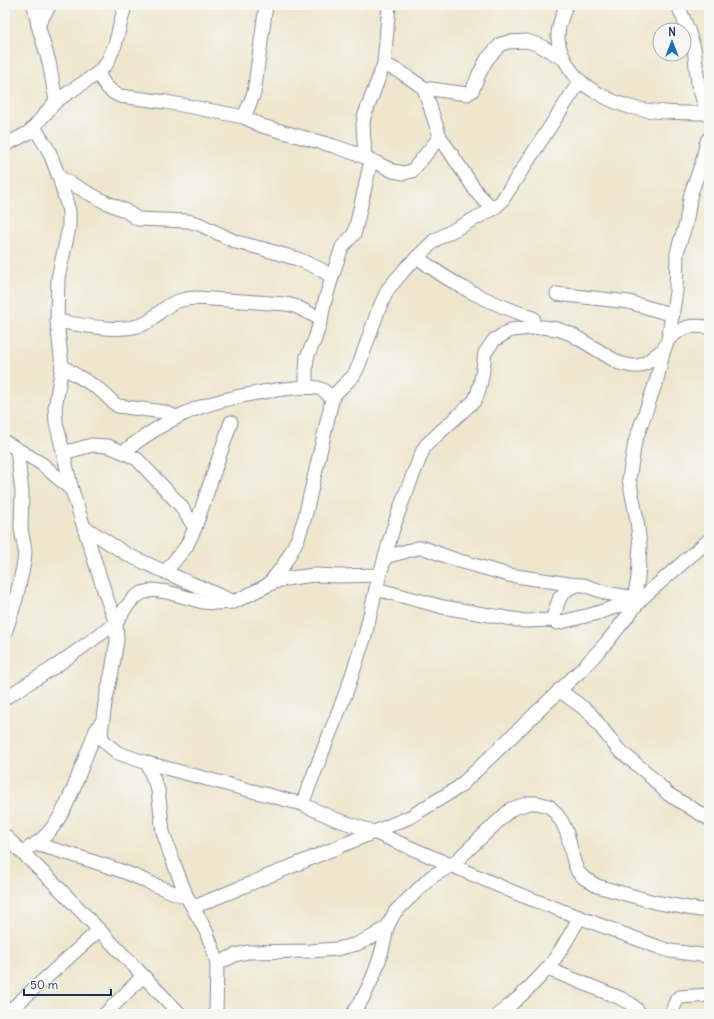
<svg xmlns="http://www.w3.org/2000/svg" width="714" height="1019" font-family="Delius,sans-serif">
  <rect width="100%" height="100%" fill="#f6f6f2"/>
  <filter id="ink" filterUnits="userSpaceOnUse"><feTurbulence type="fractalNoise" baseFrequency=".025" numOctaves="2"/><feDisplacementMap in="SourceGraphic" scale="8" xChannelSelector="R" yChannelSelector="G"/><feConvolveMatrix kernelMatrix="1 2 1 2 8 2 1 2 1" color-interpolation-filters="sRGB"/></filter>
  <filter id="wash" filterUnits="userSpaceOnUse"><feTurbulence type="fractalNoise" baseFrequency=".012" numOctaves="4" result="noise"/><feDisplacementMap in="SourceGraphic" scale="16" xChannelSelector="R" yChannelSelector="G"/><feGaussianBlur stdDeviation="0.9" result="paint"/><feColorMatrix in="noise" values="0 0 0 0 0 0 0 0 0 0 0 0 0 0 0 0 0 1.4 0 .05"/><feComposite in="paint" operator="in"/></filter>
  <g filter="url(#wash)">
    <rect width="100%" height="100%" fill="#eee6cd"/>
  </g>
  <g filter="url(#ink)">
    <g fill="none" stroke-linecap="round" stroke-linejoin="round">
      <g stroke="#848a96" stroke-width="15">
        <g id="minor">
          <path d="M34 5 38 25 49 62 56 101"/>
          <path d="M566 5C563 15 557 27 558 38 559 53 569 70 580 81 591 91 618 105 634 108 658 113 683 113 707 113"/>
          <path d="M678 5 688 30 694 48 698 84 707 113 709 116"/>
          <path d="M38 25 50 5"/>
          <path d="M384 64 402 73 424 88 440 137 478 194 493 209"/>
          <path d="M98 73C104 84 108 91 120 96L166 102 244 117 262 126 334 146 365 157 393 171 404 173 412 171 440 137"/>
          <path d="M424 88 467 94 472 91 479 74 487 59 501 44 508 42 527 41 539 45 564 59"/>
          <path d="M244 117 254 93 266 5"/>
          <path d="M34 127 49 151 59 177 69 211V228L58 278 57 321 62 366 55 408 56 422 72 490 106 596 116 623 117 640 112 671 105 703 101 734 103 740 108 745 118 753 147 763 158 790 163 832 171 856 187 897 206 931 214 952 217 964 216 1014"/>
          <path d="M5 145 28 133 34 127 56 101 98 73 107 63 115 45 125 5"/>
          <path d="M365 157 363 125 364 117 384 64 389 5"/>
          <path d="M59 177 103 201 124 210 138 219 188 221 199 224 236 242 260 248 298 259 320 269 332 277"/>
          <path d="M417 257C454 286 488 302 533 318"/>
          <path d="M557 294 629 302 673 315"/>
          <path d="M57 321C82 325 125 335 148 322 152 319 156 315 160 312 172 302 180 299 196 298L286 304 295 306 321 319"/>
          <path d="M668 340C682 326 690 325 709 327"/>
          <path d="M62 366C73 374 86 380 97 388 105 393 110 401 118 406L164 412 176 417"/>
          <path d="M306 387V370L307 357 315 339 321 319 324 304 332 277 342 247 354 234 355 231 371 161"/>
          <path d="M5 442 42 464 72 490"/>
          <path d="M123 452C143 437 163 423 186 413 216 399 252 393 284 389 295 388 307 386 318 388 325 390 328 394 332 400"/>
          <path d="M64 455 67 452 92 445 108 446 123 452 137 459 181 506 195 528"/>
          <path d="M84 527 128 555 165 572 232 601"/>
          <path d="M385 557 418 548H424L456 560 509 575 576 585"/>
          <path d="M165 572 186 547 195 528 231 422"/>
          <path d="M268 585 283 566 291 552 298 538 305 517 333 396 354 375 359 365 378 311 388 289 405 269 435 240 493 209 501 202 580 81"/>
          <path d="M376 589 443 607 483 614 525 621 552 620 557 623 594 614 640 599"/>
          <path d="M634 598 638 578 640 546 637 520 629 479 635 442 657 379 664 349"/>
          <path d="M552 620 560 597 568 589 576 585H584L606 593 634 598 633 602"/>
          <path d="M5 633 16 599 24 563 25 551 21 528 22 492 17 449"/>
          <path d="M559 690 589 712 618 749 648 774 668 794 709 819"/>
          <path d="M5 698 56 666 116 623 126 607 135 597 142 593 153 590 167 592 203 602 215 603 234 602 268 585 280 580 298 577 315 575 340 576 380 575"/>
          <path d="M147 763 302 804 335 819 374 832 518 894 658 947 670 951 709 956"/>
          <path d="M302 804 347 690 365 636 376 589 392 532 401 505 423 450 426 445 475 400C482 385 483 368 485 353L494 340 511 330 542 327 557 329 571 334 619 363 632 366H639L646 363 664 349 668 340 676 292 677 253 679 245 686 224 691 193 702 163 707 141 709 138"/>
          <path d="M5 836 54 883 180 1014"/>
          <path d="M36 844C66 853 97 862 127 873 147 881 166 891 187 897"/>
          <path d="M30 847C64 830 76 778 90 746 93 738 95 730 100 724"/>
          <path d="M194 907 410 817 459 787 581 670 607 642 642 598 709 540"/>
          <path d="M217 964 235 955 248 952 310 951 337 949 357 944 372 937 387 927 395 912 431 877 452 865 511 809 529 803H537L549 806 555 812 562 822 567 833 574 862 578 872 584 878 597 886 654 902 700 910 709 909"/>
          <path d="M548 969 620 998 631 1004 641 1014"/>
          <path d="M6 1014 99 930"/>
          <path d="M105 1014 143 976"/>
          <path d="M353 1014C371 987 382 958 387 927"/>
          <path d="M499 1014C516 1001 533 985 547 969 560 954 570 934 580 917"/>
          <path d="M671 1014 677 999 680 997 709 995"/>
        </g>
      </g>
      <use href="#minor" stroke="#fff" stroke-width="13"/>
    </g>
  </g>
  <rect width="714" height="1019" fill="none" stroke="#f6f6f2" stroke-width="20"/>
  <g transform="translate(672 42)"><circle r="19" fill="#f6f6f2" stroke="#9ea6b7"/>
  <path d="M0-3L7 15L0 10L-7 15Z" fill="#1f6fb2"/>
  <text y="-6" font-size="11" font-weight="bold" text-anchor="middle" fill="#1b2f5e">N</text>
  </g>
  <path d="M24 989v6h87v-6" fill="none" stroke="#1b2f5e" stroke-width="2"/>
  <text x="30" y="989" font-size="12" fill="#1b2f5e" stroke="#f6f6f2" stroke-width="3" paint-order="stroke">50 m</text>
</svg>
